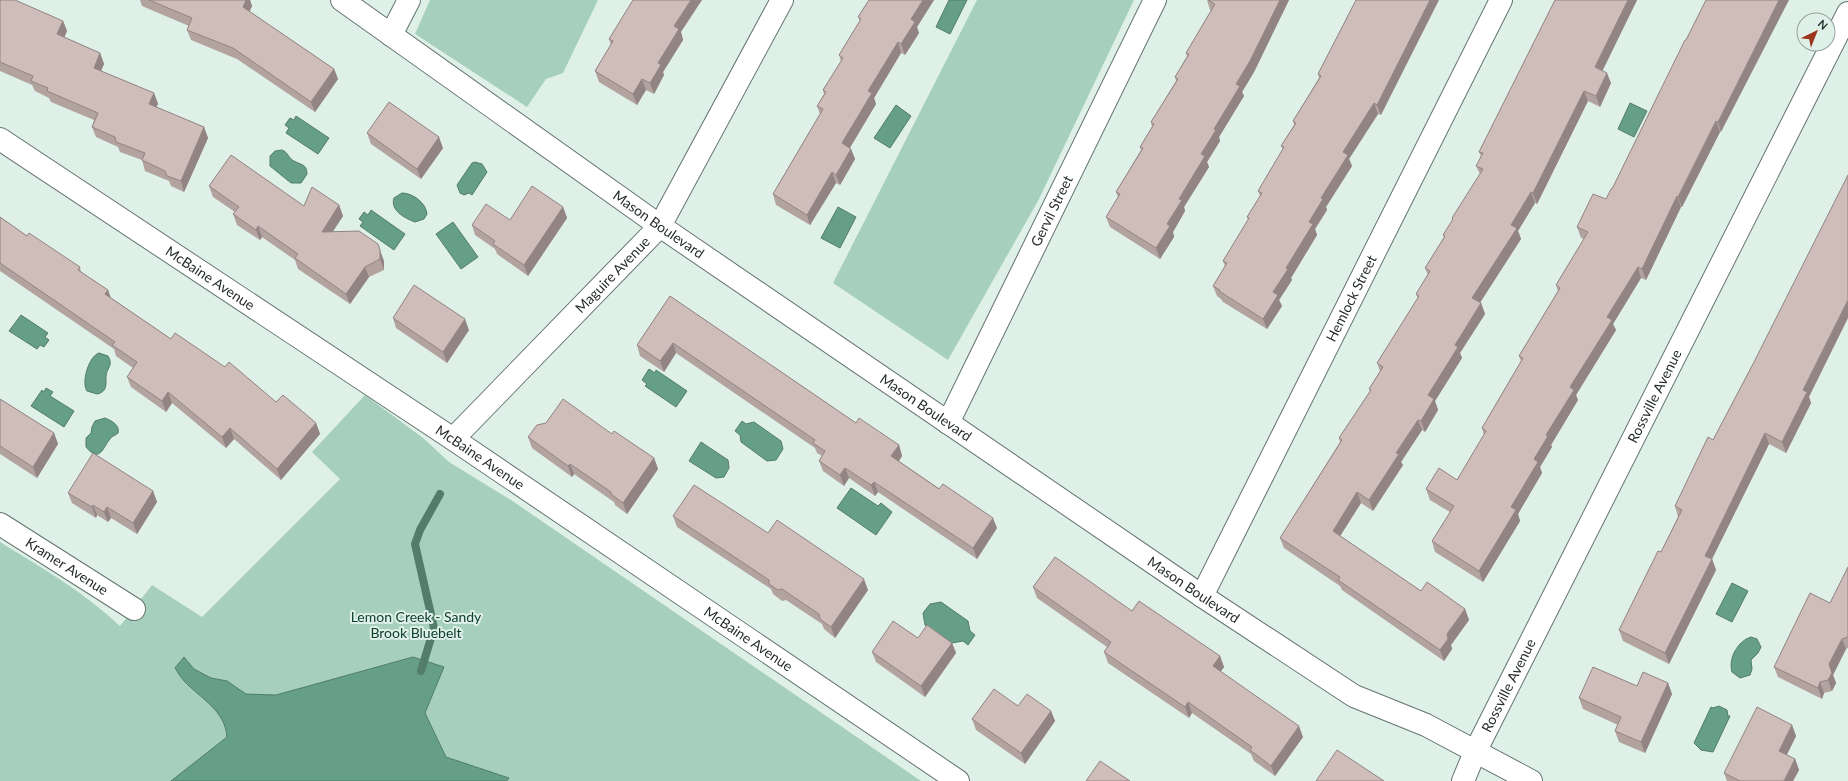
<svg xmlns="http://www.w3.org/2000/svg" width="1848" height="781" font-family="Lato,sans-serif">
  <rect width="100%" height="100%" fill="#dff0e9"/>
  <g fill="#a6cfbe">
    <path d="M430 0H598L563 73 546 79 527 107 415 34Z"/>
    <path d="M977 0H1134L1039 199 948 360 833 283Z"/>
    <path d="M365 395 423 438 449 462 511 500 921 781H0V542C42 568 84 592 120 626L152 585 202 617 340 479 312 452Z"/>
  </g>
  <g fill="#659f88" stroke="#527c6c">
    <path d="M949 0H967L950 34 936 27Z"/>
    <path d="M1630 103 1647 111 1634 137 1618 129Z"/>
    <path d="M896 105 911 116 890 148 874 138Z"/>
    <path d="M296 116 329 138 318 154 286 133 289 128 285 125 290 118 294 120Z"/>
    <path d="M282 150C288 152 289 159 294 161 301 165 307 164 307 174L301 183H291L270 166V156L275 151Z"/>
    <path d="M475 162 482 164 487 172 472 195 469 193 464 195 460 193 457 185 472 163Z"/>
    <path d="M402 193C413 193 426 203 427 214L424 219 415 222C404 218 390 210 394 198Z"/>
    <path d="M838 207 856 217 840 248 821 238Z"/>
    <path d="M371 210 405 234 394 250 360 226 363 222 359 219 364 212 368 215Z"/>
    <path d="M453 222 478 257 461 269 436 234Z"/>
    <path d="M21 315 48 333 45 337 49 340 44 347 40 345 37 349 9 331Z"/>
    <path d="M99 353 108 356C114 366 106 368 106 377 106 385 107 392 97 394L87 391C81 382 89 356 99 353Z"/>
    <path d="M649 369 655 373 656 370 687 391 676 407 645 386 647 384 642 380Z"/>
    <path d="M46 388 53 392 50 396 74 411 64 427 31 406 42 390 44 392Z"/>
    <path d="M105 418C112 421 120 425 118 433 115 436 111 436 110 439 103 447 100 464 86 447V438L91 433 92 427 95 421Z"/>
    <path d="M742 421 746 424 754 422 781 441 783 449 776 460 767 461 741 442 740 435 735 431Z"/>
    <path d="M701 442 728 460 729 468 724 477 716 478 689 461Z"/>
    <path d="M851 488 878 506 881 503 892 512 876 535 837 508Z"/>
    <path d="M1732 583 1748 591 1732 622 1716 614Z"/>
    <path d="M941 602 968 621 970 631 975 635 968 645 963 641 952 643 925 625 923 613 930 604Z"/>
    <path d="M1751 637 1757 639 1761 647 1758 653 1751 660 1752 669 1750 675 1740 678 1732 672C1728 658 1738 641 1751 637Z"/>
    <path d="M184 657 194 669 211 678 227 681 246 694 276 695 413 657 444 667 425 713 446 757 509 778 507 781H171L227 737C225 711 203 700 186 683 182 679 178 673 175 668Z"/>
    <path d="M1719 706 1727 710 1728 716H1730L1713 752 1701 750 1694 743 1711 707 1713 708Z"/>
  </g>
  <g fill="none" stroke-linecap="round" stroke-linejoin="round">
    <path stroke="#527c6c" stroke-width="8" d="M421 671 434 628 415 544 420 530 440 494"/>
    <g stroke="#65746e" stroke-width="24">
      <g id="minor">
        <path id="s1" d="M342 0 660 226 1202 596 1354 696 1426 725 1531 781"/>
        <path d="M391 35 409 0"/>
        <path id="s2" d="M0 139 453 439 958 781"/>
        <path id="s3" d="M948 423 1155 0"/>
        <path id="s4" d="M453 439 660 226 782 0"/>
        <path id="s5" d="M0 524 134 609"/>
        <path id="s6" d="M1202 596 1501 0"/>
      </g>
    </g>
    <g stroke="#65746e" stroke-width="24">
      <g id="tertiary">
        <path id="s7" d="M1463 781 1475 752 1848 13"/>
      </g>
    </g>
    <use href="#minor" stroke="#fff" stroke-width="22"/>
    <use href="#tertiary" stroke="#fff" stroke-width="22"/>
  </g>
  <g fill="#b2a39f">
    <path d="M0 0 63 21 67 31 64 37 100 53 104 64 101 71 154 93 158 104 156 107 204 127 208 138 184 192 171 186 169 181 145 171 142 160 120 152 118 147 96 137 92 127 94 120 51 102 49 98 35 91 32 85 0 71Z"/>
    <path d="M140 0H250L252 6 249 11 334 69 338 79 315 112 237 59 191 40 187 30 189 26 142 6Z"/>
    <path d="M869 0H934L917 27 919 33 905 55 901 53 874 98 876 104 850 148 851 149 855 159 840 185 836 183 810 225 776 205 773 194 820 114 817 106 824 94 823 90 841 61 839 55 860 21 858 17Z"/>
    <path d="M1207 0H1289L1254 72 1242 92 1244 96 1219 137 1220 141 1207 162 1209 167 1184 207 1185 211 1173 232 1174 237 1160 259 1110 227 1106 217 1118 197 1116 192 1141 150 1140 147 1152 127 1151 122 1176 81 1175 77 1187 56 1186 53 1211 11 1210 10Z"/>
    <path d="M1356 0 1381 115 1378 114 1349 159 1352 166 1326 207 1327 210 1315 229 1317 235 1291 278 1292 280 1279 300 1282 306 1267 329 1223 302 1221 299 1217 296 1213 286 1225 266 1223 261 1248 220 1247 217 1260 196 1258 191 1283 149 1281 146 1294 125 1293 121 1319 78 1318 74Z"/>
    <path d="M1555 0H1637L1602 71 1611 83 1600 107 1588 101 1537 204 1535 203 1518 231 1521 239 1480 302 1481 303 1485 314 1460 353 1462 358 1435 401 1438 410 1425 432 1422 430 1401 462 1403 465 1373 511 1361 503 1340 536 1421 591 1465 609 1469 620 1451 645 1452 649 1444 661 1342 590 1340 586 1284 548 1280 538 1340 442 1339 438 1370 391 1369 389 1380 371 1377 363 1418 299 1416 294 1428 275 1425 268 1444 237 1443 235 1453 220 1452 218 1480 174 1476 166 1481 156 1479 152Z"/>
    <path d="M1706 0 1721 132H1720L1682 207H1681L1646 280 1641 278 1613 324 1616 330 1576 395 1578 400 1551 445 1552 447 1540 467 1542 473 1518 514 1520 521 1483 582 1435 552 1432 541 1450 512 1430 500 1426 489 1457 480 1484 435 1482 428 1521 361 1519 356 1558 291 1556 285 1584 239 1581 238 1577 227 1606 199 1612 189Z"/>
    <path d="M681 32 683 40 663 72 664 75 654 94 646 90 637 105 599 82 595 71 611 45 609 39Z"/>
    <path d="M367 133 443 148 421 179 371 144Z"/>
    <path d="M209 186 304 206 339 205 343 216 333 231 384 261V270L369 277 350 304 298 269 295 260 262 237 260 240 237 225 233 214 235 212 213 197Z"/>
    <path d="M563 207 567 218 528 276 497 254 495 249 475 235 472 225 510 220Z"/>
    <path d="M0 217 27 236 80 267 81 272 108 290 110 297 171 339 276 402 316 423 320 434 281 480 234 439 226 448 172 403 166 412 131 387 127 377 133 368 116 356 114 349 0 271Z"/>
    <path d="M670 296 856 423 899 445 902 456 899 461 997 528 977 559 878 492 875 496 849 478 844 486 823 471 819 461 822 456 817 453 815 448 676 353 664 372 640 356 637 345Z"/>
    <path d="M393 318 469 330 447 363 396 328Z"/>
    <path d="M1753 364 1809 397 1811 403 1786 453 1769 444 1712 559 1716 570 1669 664 1623 641 1619 630 1661 552 1678 517 1675 506 1713 440Z"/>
    <path d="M0 399 54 433 58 444 37 478 0 454Z"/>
    <path d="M612 434 654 458 658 469 627 514 615 505 614 502 574 474 572 477 532 448 528 437Z"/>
    <path d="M153 491 157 502 137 534 111 518 108 522 97 515 96 518 72 503 68 493Z"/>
    <path d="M673 516 768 533 868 590 835 638 824 629 822 624 786 600 782 601 773 594 771 589 677 527Z"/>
    <path d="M1848 567V648L1846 649 1833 675 1836 683 1832 691 1824 693 1822 699 1778 677 1774 667 1830 603Z"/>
    <path d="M1033 587 1132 611 1220 656 1224 667 1220 672 1303 737 1275 776 1254 761 1251 754 1192 713 1189 718 1108 663 1104 652 1107 647 1037 598Z"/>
    <path d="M918 638 952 643 956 653 925 697 876 662 872 652Z"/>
    <path d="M1668 683 1672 694 1645 753 1619 742 1615 731 1618 725 1583 709 1579 698 1637 686Z"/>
    <path d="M1018 706 1051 711 1055 721 1025 764 976 730 972 719Z"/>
    <path d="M1792 725 1796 736 1787 755 1795 759 1799 770 1793 781H1727L1724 773Z"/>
  </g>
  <g fill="#918482">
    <path d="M246 0H250L252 6 247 18 243 7Z"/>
    <path d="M691 0H702L681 32 683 40 663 72 664 75 654 94 650 83 674 26Z"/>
    <path d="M923 0H934L917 27 919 33 905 55 901 44 911 19Z"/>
    <path d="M1280 0H1289L1254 72 1242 92 1244 96 1219 137 1220 141 1207 162 1209 167 1184 207 1185 211 1173 232 1174 237 1160 259 1156 248 1167 224 1214 129Z"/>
    <path d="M1430 0H1439L1381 115 1377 105Z"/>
    <path d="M1628 0H1637L1599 78 1595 67Z"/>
    <path d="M1779 0H1789L1721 132 1718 122Z"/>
    <path d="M63 21 67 31 61 45 57 34Z"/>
    <path d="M898 42 901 53 874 98 876 104 846 154 842 143 868 91Z"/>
    <path d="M100 53 104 64 98 78 94 68Z"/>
    <path d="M334 69 338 79 315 112 311 102Z"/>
    <path d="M1607 73 1611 83 1600 107 1596 96Z"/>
    <path d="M642 79 646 90 637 105 633 94Z"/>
    <path d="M1584 91 1588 101 1537 204 1533 193Z"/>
    <path d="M154 93 158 104 153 114 149 104Z"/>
    <path d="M1374 103 1378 114 1349 159 1352 166 1326 207 1327 210 1315 229 1317 235 1291 278 1292 280 1279 300 1282 306 1267 329 1263 319 1273 292 1286 268 1343 152Z"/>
    <path d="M1716 121 1720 132 1682 207 1678 197Z"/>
    <path d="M204 127 208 138 184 192 181 181Z"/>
    <path d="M439 137 443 148 421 179 417 169Z"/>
    <path d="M851 149 855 159 840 185 836 175Z"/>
    <path d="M832 172 836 183 810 225 807 215Z"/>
    <path d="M1531 192 1535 203 1518 231 1521 239 1476 309 1472 298 1511 225Z"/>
    <path d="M1677 196 1681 207 1646 280 1642 269Z"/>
    <path d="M339 205 343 216 326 242 322 232Z"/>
    <path d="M563 207 567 218 528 276 524 265Z"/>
    <path d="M258 226 262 237 260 240 256 230Z"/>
    <path d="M380 250 384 261V270L380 259Z"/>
    <path d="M365 267 369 277 350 304 346 294Z"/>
    <path d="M1638 267 1641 278 1613 324 1616 330 1576 395 1578 400 1551 445 1552 447 1540 467 1542 473 1518 514 1520 521 1483 582 1479 571 1511 507 1534 459 1570 387 1607 317Z"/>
    <path d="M108 290 112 301 105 294Z"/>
    <path d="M1848 300V318L1809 397 1811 403 1786 453 1782 442 1803 390Z"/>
    <path d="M1481 303 1485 314 1460 353 1462 358 1435 401 1438 410 1425 432 1421 421 1428 395 1455 345Z"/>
    <path d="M465 319 469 330 447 363 443 352Z"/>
    <path d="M673 343 676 353 664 372 660 361Z"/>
    <path d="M168 392 172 403 166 412 162 401Z"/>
    <path d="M1418 420 1422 430 1401 462 1403 465 1373 511 1369 500 1396 453Z"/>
    <path d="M316 423 320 434 281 480 277 469Z"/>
    <path d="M230 428 234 439 226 448 222 437Z"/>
    <path d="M54 433 58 444 37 478 33 467Z"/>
    <path d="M1765 433 1769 444 1712 559 1716 570 1669 664 1665 653 1705 556Z"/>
    <path d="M899 445 902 456 895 467 891 456Z"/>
    <path d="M654 458 658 469 627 514 623 503Z"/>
    <path d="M570 464 574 474 572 477 568 466Z"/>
    <path d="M845 468 849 478 844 486 840 475Z"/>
    <path d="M874 482 878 492 875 496 871 485Z"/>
    <path d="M153 491 157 502 137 534 133 523Z"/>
    <path d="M1357 492 1361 503 1337 541 1333 531Z"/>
    <path d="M93 505 97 515 96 518 92 507Z"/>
    <path d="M107 507 111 518 108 522 104 512Z"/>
    <path d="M993 518 997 528 977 559 973 548Z"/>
    <path d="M864 579 868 590 835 638 831 627Z"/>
    <path d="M1465 609 1469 620 1451 645 1452 649 1444 661 1440 650 1447 634Z"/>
    <path d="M1842 639 1846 649 1833 675 1836 683 1832 691 1828 680 1829 664Z"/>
    <path d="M952 643 956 653 925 697 921 686Z"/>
    <path d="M1220 656 1224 667 1217 677 1213 666Z"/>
    <path d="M1820 682 1824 693 1822 699 1818 688Z"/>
    <path d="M1668 683 1672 694 1645 753 1641 742Z"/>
    <path d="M1188 702 1192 713 1189 718 1185 707Z"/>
    <path d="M1051 711 1055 721 1025 764 1021 753Z"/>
    <path d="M1792 725 1796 736 1783 762 1779 751Z"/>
    <path d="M1299 726 1303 737 1275 776 1271 766Z"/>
    <path d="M1795 759 1799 770 1793 781H1784Z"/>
  </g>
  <g fill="#cfbdb9" stroke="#918482">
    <path d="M0 0H15L63 21 57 34 100 53 94 68 154 93 149 104 204 127 181 181 167 176 165 171 142 160 145 153 116 142 115 137 92 127 98 113 47 91 48 88 31 81 33 76 0 62Z"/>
    <path d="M149 0H246L243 7 334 69 311 102 233 48 187 30 192 18Z"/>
    <path d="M633 0H691L674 26 679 29 658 63 661 65 650 83 642 79 633 94 595 71 613 41 609 39Z"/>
    <path d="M869 0H923L911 19 915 22 901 44 898 42 868 91 872 93 842 143 851 149 836 175 832 172 807 215 773 194 823 109 817 106 826 92 823 90 843 58 839 55 861 19 858 17Z"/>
    <path d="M1208 0H1280L1250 61 1236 84 1240 86 1214 129 1216 130 1201 154 1205 156 1179 199 1182 200 1167 224 1170 226 1156 248 1106 217 1120 194 1116 192 1143 148 1140 147 1154 124 1151 122 1178 79 1175 77 1189 54 1186 53 1215 4Z"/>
    <path d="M1356 0H1430L1377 105 1374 103 1343 152 1348 155 1321 198 1323 199 1309 222 1313 224 1286 268 1288 269 1273 292 1278 295 1263 319 1219 291 1220 290 1213 286 1227 263 1223 261 1249 218 1247 217 1262 193 1258 191 1284 147 1281 146 1296 123 1293 121 1321 76 1318 74Z"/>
    <path d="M1555 0H1628L1595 67 1607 73 1596 96 1584 91 1533 193 1531 192 1511 225 1517 228 1472 298 1481 303 1455 345 1458 347 1428 395 1434 399 1421 421 1418 420 1396 453 1399 454 1369 500 1357 492 1333 531 1421 591 1427 582 1465 609 1447 634 1448 639 1440 650 1338 580 1340 577 1280 538 1342 440 1339 438 1371 390 1369 389 1383 367 1377 363 1419 296 1416 294 1430 271 1425 268 1445 236 1443 235 1453 219 1452 218 1483 169 1476 166 1483 153 1479 152Z"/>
    <path d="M1706 0H1779L1718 122 1716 121 1678 197 1677 196 1642 269 1638 267 1607 317 1612 320 1570 387 1574 390 1546 435 1548 436 1534 459 1538 462 1511 507 1516 510 1479 571 1432 541 1454 506 1426 489 1439 468 1457 480 1486 431 1482 428 1523 358 1519 356 1560 288 1556 285 1588 232 1577 227 1593 194 1606 199 1611 189H1612L1685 40H1686Z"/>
    <path d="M389 102 439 137 417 169 367 133Z"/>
    <path d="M231 155 304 206 312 187 339 205 322 232 359 231 378 244 380 250V259L365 267 346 294 295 258 298 254 258 226 256 230 233 214 239 207 209 186Z"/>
    <path d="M1848 175V300L1803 390 1807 392 1782 442 1765 433 1705 556 1712 559 1665 653 1619 630 1658 551 1661 552 1682 510 1675 506 1708 437 1713 440 1753 364Z"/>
    <path d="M532 186 563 207 524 265 493 244 495 241 472 225 486 204 510 220Z"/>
    <path d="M0 217 27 236 29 233 80 267 78 270 108 290 105 294 171 339 175 333 225 367 229 362 276 402 283 395 316 423 277 469 230 428 222 437 168 392 162 401 127 377 137 362 112 345 115 342 0 263Z"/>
    <path d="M414 285 465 319 443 352 393 318Z"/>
    <path d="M670 296 856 423 859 418 899 445 891 456 939 489 943 484 993 518 973 548 874 482 871 485 845 468 840 475 819 461 825 451 813 443 815 440 673 343 660 361 637 345Z"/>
    <path d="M0 399 54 433 33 467 0 446Z"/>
    <path d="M563 399 612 434 614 431 654 458 623 503 611 494V492L570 464 568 466 528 437 537 425 546 423Z"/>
    <path d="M93 453 153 491 133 523 107 507 104 512 93 505 92 507 68 493Z"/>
    <path d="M694 485 768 533 777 520 864 579 831 627 820 619 819 614 782 589 778 590 769 584V580L673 516Z"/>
    <path d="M1055 557 1132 611 1139 601 1220 656 1213 666 1299 726 1271 766 1250 750 1252 747 1188 702 1185 707 1104 652 1111 642 1033 587Z"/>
    <path d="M1848 567V637L1842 639 1829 664 1832 673 1828 680 1820 682 1818 688 1774 667 1810 593 1830 603Z"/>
    <path d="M893 621 918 638 927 625 952 643 921 686 872 652Z"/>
    <path d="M1593 667 1637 686 1643 672 1668 683 1641 742 1615 731 1621 717 1579 698Z"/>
    <path d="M994 689 1018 706 1027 694 1051 711 1021 753 972 719Z"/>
    <path d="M1757 707 1792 725 1779 751 1795 759 1784 781H1740L1724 773Z"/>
    <path d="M1337 750 1384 781H1316Z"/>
    <path d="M1100 761 1130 781H1086Z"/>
  </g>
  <g text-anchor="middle" stroke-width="4" stroke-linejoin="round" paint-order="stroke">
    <g font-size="14" fill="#252c29" stroke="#dff0e9">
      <text dy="5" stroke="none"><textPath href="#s3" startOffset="236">Gervil Street</textPath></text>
      <text dy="5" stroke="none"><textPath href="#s1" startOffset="388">Mason Boulevard</textPath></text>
      <text dy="5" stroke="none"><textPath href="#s4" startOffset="229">Maguire Avenue</textPath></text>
      <text dy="5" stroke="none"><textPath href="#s2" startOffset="252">McBaine Avenue</textPath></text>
      <text dy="5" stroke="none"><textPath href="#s6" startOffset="333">Hemlock Street</textPath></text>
      <text dy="5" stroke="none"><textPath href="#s7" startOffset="430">Rossville Avenue</textPath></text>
      <text dy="5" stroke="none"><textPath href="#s1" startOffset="712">Mason Boulevard</textPath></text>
      <text dy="5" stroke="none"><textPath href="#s2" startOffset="576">McBaine Avenue</textPath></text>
      <text dy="5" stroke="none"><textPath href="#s5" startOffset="79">Kramer Avenue</textPath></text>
      <text dy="5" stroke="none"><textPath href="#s1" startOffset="1036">Mason Boulevard</textPath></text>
      <text dy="5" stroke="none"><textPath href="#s2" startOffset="900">McBaine Avenue</textPath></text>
      <text dy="5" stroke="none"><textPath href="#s7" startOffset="106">Rossville Avenue</textPath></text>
    </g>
    <g font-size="14" fill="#0e4030" stroke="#dff0e9">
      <text x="416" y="622">Lemon Creek - Sandy<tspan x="416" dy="16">Brook Bluebelt</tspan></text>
    </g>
  </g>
  <g transform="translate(1816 32) rotate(43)"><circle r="19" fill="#dff0e9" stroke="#95a29c"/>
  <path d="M0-3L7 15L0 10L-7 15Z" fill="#9d341d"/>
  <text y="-6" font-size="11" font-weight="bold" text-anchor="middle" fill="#252c29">N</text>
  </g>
</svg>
